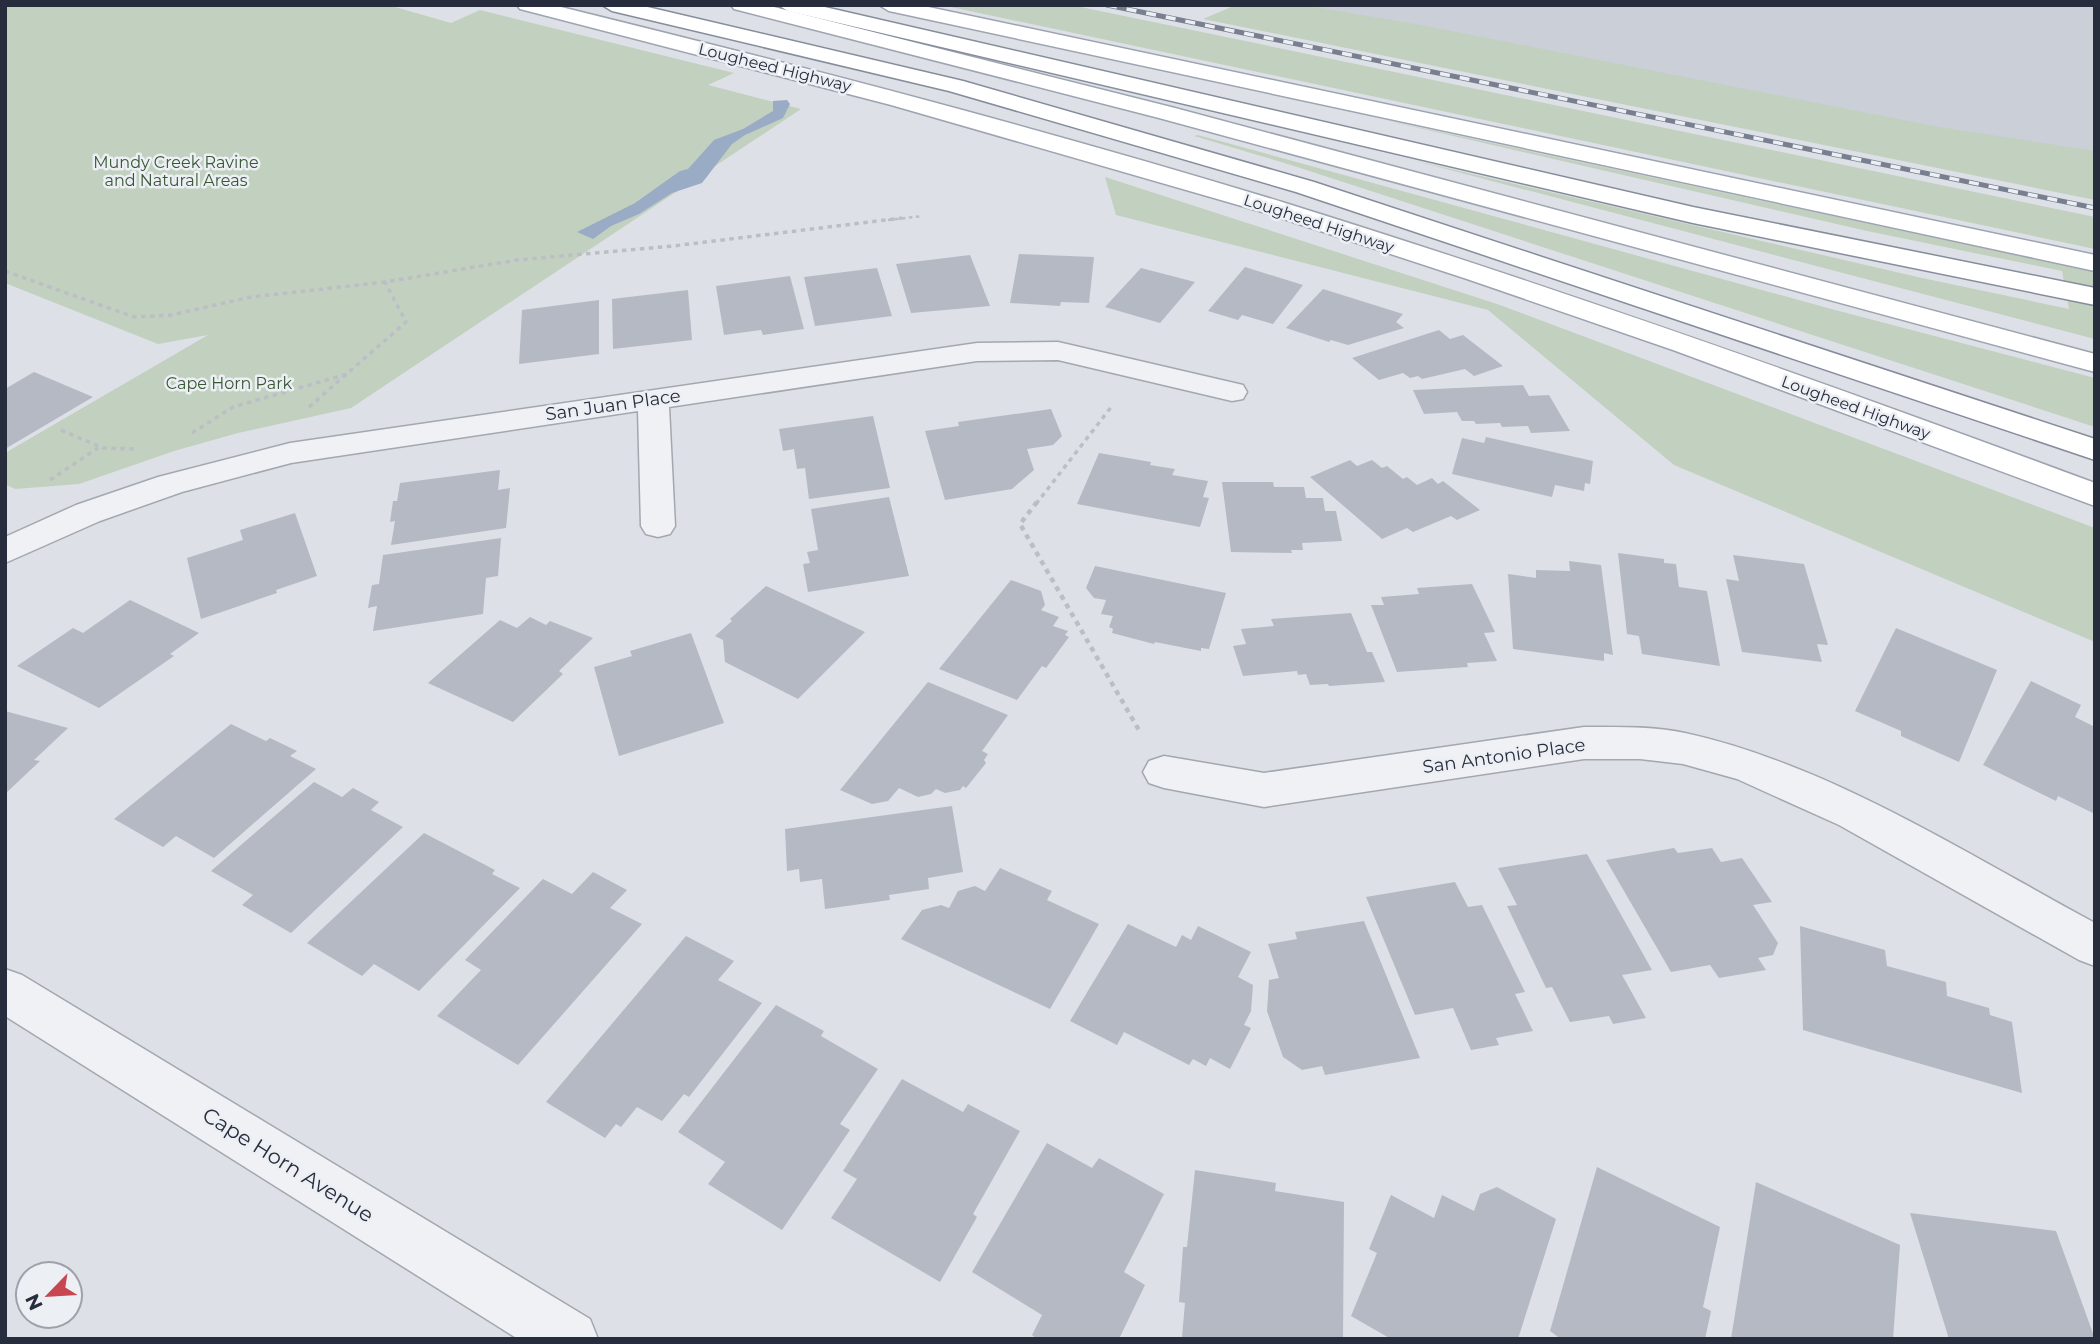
<svg xmlns="http://www.w3.org/2000/svg" width="2100" height="1344" font-family="Montserrat,sans-serif">
  <rect width="100%" height="100%" fill="#dde0e6"/>
  <path fill="#cbcfd8" d="M1263 5H2095V168Z"/>
  <g fill="#c2d0bf">
    <path d="M5 5H388L451 23 480 10 734 73 708 85 801 109 351 408 238 433 174 451 79 484 15 489 5 484V453L208 335 158 344 5 283Z"/>
    <path d="M941 5H1071L2095 217V249Z"/>
    <path d="M1236 5H1303L1421 25 1939 127 2095 151V200L1203 19Z"/>
    <path d="M1384 120 2095 272V339L1412 160 1922 278 2069 309 2062 271 1867 231Z"/>
    <path d="M1198 135 1835 310 2095 378V427L1291 165 1194 136Z"/>
    <path d="M1105 177 1497 304 2095 528V642L1674 465 1488 310 1116 215Z"/>
  </g>
  <path fill="#99abc5" d="M787 100 790 104 783 118 745 135 732 144 702 183 672 193 639 214 611 226 593 239 577 232 635 203 680 171 688 169 714 140 743 129 773 111V101Z"/>
  <g fill="#b5b9c3">
    <path d="M1019 254 1094 257 1089 303 1061 302 1060 306 1010 303Z"/>
    <path d="M970 255 990 306 911 313 896 264Z"/>
    <path d="M1245 267 1303 285 1273 324 1242 315 1238 320 1208 311Z"/>
    <path d="M877 268 892 316 815 326 804 277Z"/>
    <path d="M1141 268 1195 282 1160 323 1105 307Z"/>
    <path d="M790 276 804 329 763 335 761 330 724 335 716 286Z"/>
    <path d="M1323 289 1403 314 1396 322 1404 328 1348 345 1331 340 1329 342 1286 328Z"/>
    <path d="M688 290 692 340 613 349 612 299Z"/>
    <path d="M599 300V354L519 364 522 310Z"/>
    <path d="M1439 330 1450 339 1463 335 1503 366 1474 376 1465 369 1422 379 1418 376 1410 378 1403 373 1379 380 1352 358Z"/>
    <path d="M34 372 93 397 5 449V389Z"/>
    <path d="M1523 385 1529 396 1549 395 1570 431 1531 433 1528 426 1502 427 1500 423 1476 424 1474 421H1462L1457 412 1424 414 1413 390Z"/>
    <path d="M1051 409 1062 436 1053 445 1027 449 1034 470 1012 489 945 500 925 431 959 426 958 422Z"/>
    <path d="M873 416 890 488 809 499 805 468 797 469 794 449 783 451 779 429Z"/>
    <path d="M1486 437 1593 461 1590 484 1585 483 1584 491 1555 485 1552 497 1452 474 1462 438 1484 443Z"/>
    <path d="M1099 453 1151 462 1150 465 1175 469 1172 475 1208 481 1203 497 1209 498 1200 527 1077 504Z"/>
    <path d="M1350 460 1357 466 1372 460 1382 468 1387 466 1403 479 1407 477 1417 485 1432 478 1438 484 1443 481 1480 510 1457 520 1451 516 1413 532 1407 528 1382 539 1310 477Z"/>
    <path d="M500 470 498 490 510 488 506 528 391 545 395 521 390 522 393 501H397L400 483Z"/>
    <path d="M1222 482H1273L1274 487H1304L1306 498H1323L1325 511H1336L1342 541 1302 543 1303 550H1291L1292 553 1231 552Z"/>
    <path d="M889 497 909 576 808 592 803 564 810 563 807 552 818 550 811 509Z"/>
    <path d="M295 513 317 576 276 590 277 593 201 619 187 558 243 540 240 530Z"/>
    <path d="M501 538 498 576 486 578 483 614 373 631 377 606 368 608 372 585 379 584 383 555Z"/>
    <path d="M1618 553 1664 559V563L1676 564 1679 587 1707 591 1720 666 1642 654 1639 636 1627 634Z"/>
    <path d="M1733 555 1804 564 1828 645 1817 644 1822 662 1742 652 1726 579 1739 581Z"/>
    <path d="M1569 561 1601 565 1613 655 1604 653V661L1513 649 1508 574 1536 578V570L1570 571Z"/>
    <path d="M1095 566 1226 593 1209 649 1201 648V651L1155 642 1154 644 1112 633 1113 629 1109 627 1113 616 1101 614 1106 600 1094 598 1086 588Z"/>
    <path d="M1011 580 1041 591 1045 605 1041 610 1059 617 1053 626 1068 631 1065 635 1069 637 1046 668 1042 666 1017 700 939 669Z"/>
    <path d="M1472 584 1495 632 1484 633 1497 661 1467 663 1468 667 1397 672 1371 605H1384L1381 597 1419 594 1417 588Z"/>
    <path d="M766 586 865 632 798 699 725 662 723 640 715 636 732 621 730 619Z"/>
    <path d="M130 600 199 633 170 654 174 656 99 708 17 666 73 628 83 633Z"/>
    <path d="M1351 613 1367 652H1372L1385 682 1329 686 1328 684 1310 685 1306 674 1298 675 1297 671 1243 676 1233 646 1246 644 1241 629 1274 626 1271 619Z"/>
    <path d="M530 617 546 625 550 621 593 638 559 671 563 674 513 722 428 683 500 620 517 628Z"/>
    <path d="M1896 628 1997 670 1959 762 1901 736V731L1855 711Z"/>
    <path d="M691 633 724 723 619 756 594 667 632 656 630 651Z"/>
    <path d="M2031 681 2081 705 2075 717 2095 727V814L2058 796 2056 801 1983 765Z"/>
    <path d="M928 682 1008 715 982 751 988 754 984 760 986 763 966 788 963 786 960 790 945 793 936 789 931 794 918 797 899 788 888 801 872 804 840 790Z"/>
    <path d="M5 711 68 728 34 760 40 761 5 794Z"/>
    <path d="M231 724 266 741 270 738 297 751 290 756 316 769 214 858 176 836 163 847 114 819Z"/>
    <path d="M314 782 342 797 353 788 379 802 371 810 403 827 291 933 242 905 253 895 211 871Z"/>
    <path d="M952 806 963 872 928 878 929 889 889 895 890 900 825 909 822 879 800 882 799 869 787 871 785 829Z"/>
    <path d="M424 833 495 870 492 874 520 888 419 991 374 964 362 976 307 943Z"/>
    <path d="M1674 848 1678 853 1712 848 1721 862 1742 858 1772 902 1753 905 1778 943 1773 955 1758 958 1766 970 1719 978 1710 965 1671 972 1606 860Z"/>
    <path d="M1587 854 1652 970 1622 975 1646 1018 1613 1024 1609 1016 1570 1022 1552 987 1546 988 1507 906 1517 905 1498 868Z"/>
    <path d="M1000 868 1052 891 1047 900 1099 924 1050 1009 901 939 922 910 941 905 949 908 958 891 975 886 985 891Z"/>
    <path d="M593 872 627 890 610 908 642 924 518 1065 437 1016 481 970 465 960 543 879 572 894Z"/>
    <path d="M1455 882 1468 907 1482 905 1525 992 1515 994 1533 1031 1496 1038 1499 1045 1471 1050 1453 1008 1415 1015 1366 897Z"/>
    <path d="M1364 921 1420 1058 1325 1075 1322 1066 1302 1070 1283 1057 1267 1011 1269 980 1279 978 1268 944 1297 939 1295 932Z"/>
    <path d="M1128 924 1176 947 1182 935 1191 940 1198 926 1251 952 1238 977 1253 985 1251 1011 1244 1025 1251 1028 1230 1069 1210 1058 1206 1066 1193 1059 1189 1065 1124 1032 1117 1045 1070 1021Z"/>
    <path d="M1800 926 1885 950 1887 966 1946 982 1947 996 1989 1008 1990 1015 2012 1022 2022 1093 1803 1030Z"/>
    <path d="M686 936 734 961 718 980 762 1003 689 1097 684 1094 662 1121 637 1107 621 1127 616 1124 605 1138 546 1102Z"/>
    <path d="M776 1005 824 1031 821 1036 878 1069 840 1124 850 1130 782 1230 708 1184 725 1162 678 1132Z"/>
    <path d="M902 1079 963 1112 968 1104 1020 1131 973 1214 977 1217 940 1282 831 1218 857 1179 843 1171Z"/>
    <path d="M1047 1143 1092 1168 1099 1158 1164 1194 1124 1272 1145 1285 1119 1339H1037L1032 1335 1042 1315 972 1272Z"/>
    <path d="M1597 1167 1720 1227 1703 1307 1711 1311 1705 1339H1561L1550 1331Z"/>
    <path d="M1195 1170 1276 1183 1275 1191 1344 1202 1343 1339 1182 1337 1185 1303 1179 1302 1183 1247H1187Z"/>
    <path d="M1756 1182 1900 1245 1893 1339H1731Z"/>
    <path d="M1497 1187 1556 1219 1518 1339H1391L1351 1316 1377 1253 1369 1249 1391 1195 1434 1218 1442 1195 1474 1211 1480 1194Z"/>
    <path d="M1910 1213 2056 1231 2095 1339H1949Z"/>
  </g>
  <g fill="none" stroke-linecap="round" stroke-linejoin="round">
    <g stroke="#a3a7b0" stroke-width="3">
      <g id="minor">
        <path d="M1058 342 1243 385 1247 392 1243 399 1232 401 1058 360 977 361 669 407 675 526 670 534 658 537 646 534 641 526 638 411 291 463 182 492 100 521 5 563V537L76 505 158 477 290 443 977 343Z"/>
        <path d="M1584 727C1617 727 1652 726 1685 733 1830 765 1965 853 2095 923V966L2079 960 1839 825 1737 779 1683 764 1640 759H1584L1264 807 1164 788 1149 783 1143 772 1149 761 1164 756 1264 773Z"/>
      </g>
    </g>
    <g stroke="#a3a7b0" stroke-width="3">
      <path id="tertiary" d="M5 969 22 975 590 1319 598 1339H518L5 1016Z"/>
    </g>
    <g stroke="#9da4b1" stroke-width="3">
      <g id="primary">
        <path d="M517 5H553C797 65 1041 128 1282 202 1556 287 1826 383 2095 483V506L1673 350 1467 279 1259 211 891 105 520 9Z"/>
        <path d="M731 5H766L1175 108 2095 354V372L1159 118 734 9Z"/>
        <path d="M879 5H919L2095 255V271L889 11Z"/>
      </g>
    </g>
    <g stroke="#858d9c" stroke-width="3">
      <g id="motorway">
        <path d="M602 5H639L963 81 1314 182 2095 439V460L1296 192 949 91 612 11Z"/>
        <path d="M778 5H816L1693 207 2095 288V305L1693 223 788 11Z"/>
      </g>
    </g>
    <path stroke="#bcbec5" stroke-width="2.5" stroke-dasharray="3.5 3.5" stroke-linecap="butt" d="M888 220 923 216"/>
    <g stroke="#bcbec5" stroke-width="3.5" stroke-dasharray="4.5 4.5" stroke-linecap="butt">
      <path d="M5 271 134 317 171 315 251 297 385 282 517 260 673 246 902 218"/>
      <path d="M309 407 406 322 385 282"/>
      <path d="M61 430 103 448 136 449"/>
      <path d="M192 433 233 407 347 374"/>
      <path d="M50 480 98 448"/>
      <path d="M1036 504 1112 406"/>
    </g>
    <path stroke="#bcbec5" stroke-width="4.5" stroke-dasharray="5 5" stroke-linecap="butt" d="M1037 502 1020 524 1140 732"/>
    <use href="#minor" fill="#f0f1f5" fill-rule="evenodd"/>
    <use href="#tertiary" fill="#f0f1f5" fill-rule="evenodd"/>
    <use href="#primary" fill="#fff" fill-rule="evenodd"/>
    <use href="#motorway" fill="#fff" fill-rule="evenodd"/>
    <g stroke="#787f8f" stroke-width="5">
      <path id="rail" d="M1107 5 2095 208"/>
    </g>
    <use href="#rail" stroke="#eceff4" stroke-width="3.5" stroke-dasharray="10" stroke-linecap="butt"/>
  </g>
  <g text-anchor="middle" stroke-width="5" stroke-linejoin="round" paint-order="stroke">
    <g font-size="16" fill="#272d3c" stroke="#eceff4">
      <text transform="translate(775 67) rotate(14)" y="6">Lougheed Highway</text>
      <text transform="translate(1319 223) rotate(18)" y="6">Lougheed Highway</text>
      <text transform="translate(1856 407) rotate(20)" y="6">Lougheed Highway</text>
    </g>
    <g font-size="16" fill="#395735" stroke="#eceff4">
      <text x="176" y="168">Mundy Creek Ravine<tspan x="176" dy="18">and Natural Areas</tspan></text>
      <text x="229" y="389">Cape Horn Park</text>
    </g>
    <g font-size="18" fill="#272d3c" stroke="#eceff4">
      <text transform="translate(613 405) rotate(-8)" y="6">San Juan Place</text>
      <text transform="translate(1504 756) rotate(-8)" y="6">San Antonio Place</text>
    </g>
    <g font-size="21" fill="#272d3c" stroke="#eceff4">
      <text transform="translate(288 1165) rotate(32)" y="7">Cape Horn Avenue</text>
    </g>
  </g>
  <rect width="2100" height="1344" fill="none" stroke="#272d3c" stroke-width="14"/>
  <g transform="translate(49 1295) rotate(245)"><circle r="33" fill="#eceff4" stroke="#9da1aa" stroke-width="2"/>
  <path d="M0-5L12 26L0 18L-12 26Z" fill="#c74650"/>
  <text y="-10" font-size="19" font-weight="bold" text-anchor="middle" fill="#272d3c">N</text>
  </g>
</svg>
